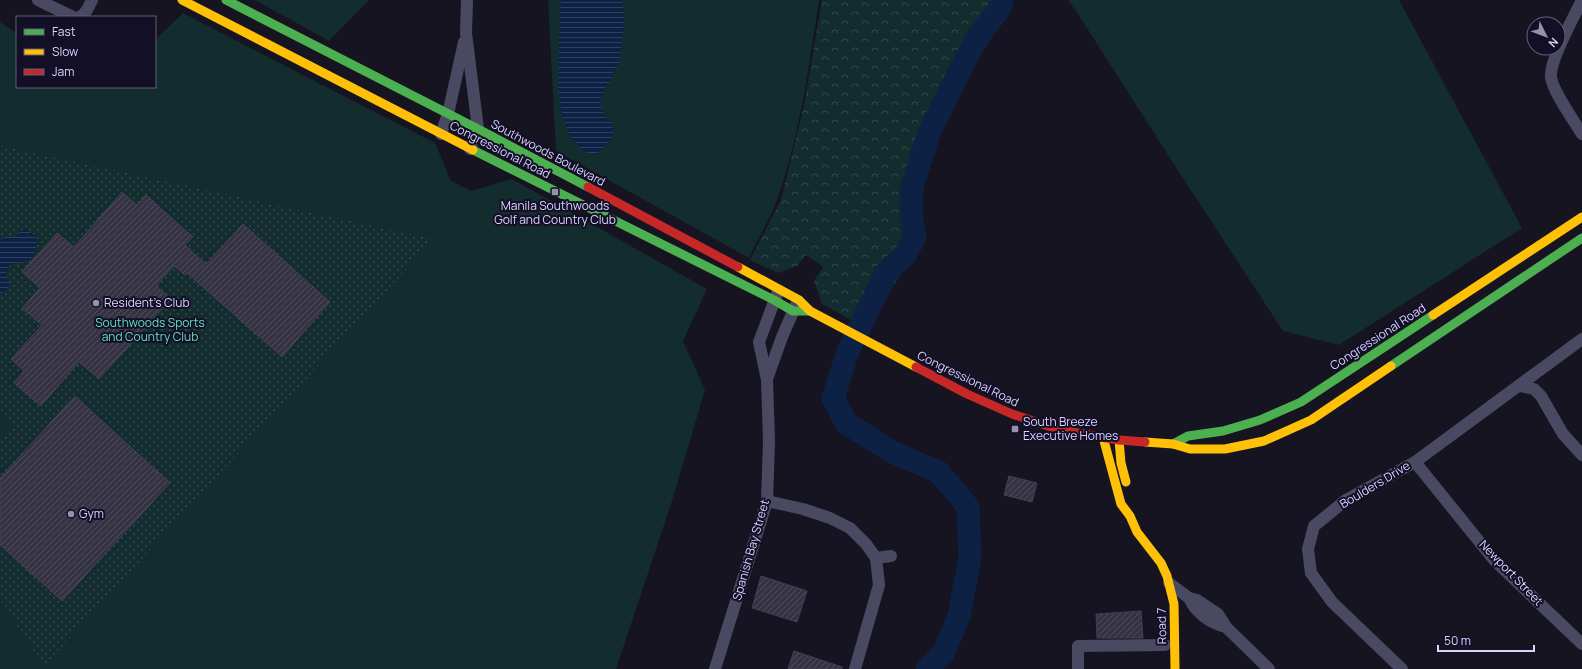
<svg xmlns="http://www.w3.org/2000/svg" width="1582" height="669" font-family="Manrope,sans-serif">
  <defs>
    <pattern id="forest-crowns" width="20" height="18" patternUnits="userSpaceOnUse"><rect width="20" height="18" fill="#132c2d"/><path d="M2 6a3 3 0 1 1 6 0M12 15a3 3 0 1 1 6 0" fill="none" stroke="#354a4c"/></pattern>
    <pattern id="park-dots" width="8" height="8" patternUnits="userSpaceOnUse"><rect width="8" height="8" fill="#132c2d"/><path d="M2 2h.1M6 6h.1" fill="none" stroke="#354a4c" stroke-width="1.8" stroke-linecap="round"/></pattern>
    <pattern id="water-rules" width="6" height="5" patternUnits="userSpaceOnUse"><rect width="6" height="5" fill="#0d2144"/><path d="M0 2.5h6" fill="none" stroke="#304060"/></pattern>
    <pattern id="building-hatch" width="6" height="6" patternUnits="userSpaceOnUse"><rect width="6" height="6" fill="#343243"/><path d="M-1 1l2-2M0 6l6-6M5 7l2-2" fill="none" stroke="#514f5f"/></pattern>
  </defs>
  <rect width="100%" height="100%" fill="#161421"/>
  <g fill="#132c2d">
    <path d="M255 0H369L329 41Z"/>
    <path d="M548 0H819C809 66 800 134 778 197 771 218 758 238 749 258L556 151Z"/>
    <path d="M1068 0H1399L1522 228 1339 345 1283 331 1177 169 1078 14Z"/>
    <path d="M183 13 435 143 451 181 471 191 512 179 707 289 683 341 705 390 671 504 616 669H0V22L17 33V87H155V40Z"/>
  </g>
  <path fill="url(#forest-crowns)" d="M822 0H1013L1012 5 996 28 974 67 952 113 933 148 924 186 921 216 924 239 866 328 822 304 814 281 823 267 806 255 797 266 778 273 750 260 781 200 804 105Z"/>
  <path fill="url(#park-dots)" d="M0 146 434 239 44 666 0 599V442L14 426 0 408Z"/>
  <g fill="url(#water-rules)">
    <path d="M562 0H621L623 5 624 16 620 63 612 74 610 82 603 91 600 104 606 117 611 122 614 133 608 143 597 154 584 152 570 136 563 118 558 92 560 6Z"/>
    <path d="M22 230H27L36 236C39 254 30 265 12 263L8 268 5 274 10 284 5 291 0 294V242L6 236 15 237Z"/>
  </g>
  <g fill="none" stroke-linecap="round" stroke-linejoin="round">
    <path stroke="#0d2144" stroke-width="23" d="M927 669 943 654 959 616 970 558 968 507 939 472 892 452 846 423 833 398 848 351 886 273 905 255 915 237 912 221 911 191 929 133 975 41 1000 8 1002 0"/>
  </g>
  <g fill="url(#building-hatch)" stroke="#433f54">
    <path d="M122 192 137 205 146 195 193 237 185 245 206 264 243 224 330 302 282 357 187 273 185 275 174 266 156 286 171 299 99 379 79 362 41 406 14 383 24 371 11 359 42 325 22 308 40 288 22 272 57 233 74 247Z"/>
    <path d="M75 396 170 483 62 601 0 545V478Z"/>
    <path d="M1009 476 1037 483 1032 502 1004 495Z"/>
    <path d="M761 576 807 591 797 622 752 608Z"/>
    <path d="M1141 611 1143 638H1097L1096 614Z"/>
    <path d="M794 651 842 667V669H788Z"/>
  </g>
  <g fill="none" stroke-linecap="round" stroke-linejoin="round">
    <g stroke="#4a4962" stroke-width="12">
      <path d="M38 0 73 17"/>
      <path d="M467 0 466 33 478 129 470 149"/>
      <path d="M1582 0C1574 17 1549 61 1551 77 1552 90 1574 121 1582 134"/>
      <path d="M79 17C86 15 89 6 92 0"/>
      <path d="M441 134 448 114 464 42"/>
      <path d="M767 379 782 337 796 305"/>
      <path d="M1520 386 1534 389 1541 396 1563 434 1582 455"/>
      <path d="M1415 462 1495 561 1582 644"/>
      <path d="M767 501 803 509 830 518 850 528 866 544 876 558 879 585 855 669"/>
      <path d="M876 558 891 556"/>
      <path d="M1169 583 1189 598 1197 600 1218 614 1226 627 1269 669"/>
      <path d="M1189 598C1196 613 1210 623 1226 627"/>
      <path d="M715 669 767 501 769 441 767 380 759 342 777 294"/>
      <path d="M1078 669V646L1165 645"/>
      <path d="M1402 669 1332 602 1311 573 1308 549 1314 526 1346 500 1415 462 1582 339"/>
    </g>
    <g stroke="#4caf50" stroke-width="9">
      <path d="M226 0 478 129 588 187"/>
      <path d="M473 150 774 300 793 311H810"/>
      <path d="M1391 366 1582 238"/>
      <path d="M1173 444 1188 436 1223 431 1260 420 1301 402 1433 315"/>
    </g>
    <g stroke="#ffc107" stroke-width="9">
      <path d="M182 0 473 150"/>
      <path d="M738 267 799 300 810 311 916 367"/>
      <path d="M1433 315 1582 217"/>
      <path d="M1103 437 1121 504 1130 516 1137 532 1161 563 1167 576 1174 604 1175 669"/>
      <path d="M1119 440 1121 463 1126 482"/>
      <path d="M1145 442 1173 444 1190 449H1225L1264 441 1311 420 1391 366"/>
    </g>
    <g stroke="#c62828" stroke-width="9">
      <path d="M588 187 738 267"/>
      <path d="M916 367 967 394 1012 414 1060 430 1119 440 1145 442"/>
    </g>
  </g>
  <g fill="#9591b1" stroke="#130f26" stroke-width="1.5">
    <rect x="551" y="188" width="8" height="8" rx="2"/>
    <circle cx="96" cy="303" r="4"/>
    <rect x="1011" y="425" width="8" height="8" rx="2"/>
    <circle cx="71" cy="514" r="4"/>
  </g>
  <g text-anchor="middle" stroke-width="4" stroke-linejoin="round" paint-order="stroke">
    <g font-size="12" fill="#d9d4ff" stroke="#130f26">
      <text transform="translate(500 150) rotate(27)" y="4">Congressional Road</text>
      <text transform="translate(548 153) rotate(28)" y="4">Southwoods Boulevard</text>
      <text transform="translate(1378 337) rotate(-33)" y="4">Congressional Road</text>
      <text transform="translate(968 379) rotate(26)" y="4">Congressional Road</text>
      <text transform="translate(1375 485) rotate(-31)" y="4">Boulders Drive</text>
      <text transform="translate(751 550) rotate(-74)" y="4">Spanish Bay Street</text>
      <text transform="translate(1511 573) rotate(46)" y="4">Newport Street</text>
      <text transform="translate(1162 626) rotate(-91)" y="4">Road 7</text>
    </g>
    <g font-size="12" fill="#d9d4ff" stroke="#130f26" text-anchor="start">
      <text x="555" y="210" text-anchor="middle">Manila Southwoods<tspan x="555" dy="14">Golf and Country Club</tspan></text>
      <text x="104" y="307">Resident's Club</text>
      <text x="1023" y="426">South Breeze<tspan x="1023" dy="14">Executive Homes</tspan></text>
      <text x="79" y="518">Gym</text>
    </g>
    <g font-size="12" fill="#5fe0c0" stroke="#130f26">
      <text x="150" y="327">Southwoods Sports<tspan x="150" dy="14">and Country Club</tspan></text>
    </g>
  </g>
  <rect x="16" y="16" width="140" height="72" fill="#130f26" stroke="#625e7d"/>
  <rect x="24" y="29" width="20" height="6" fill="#4caf50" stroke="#625e7d"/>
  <text x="52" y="36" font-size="12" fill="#d9d4ff">Fast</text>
  <rect x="24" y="49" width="20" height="6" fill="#ffc107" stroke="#625e7d"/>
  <text x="52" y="56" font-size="12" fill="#d9d4ff">Slow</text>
  <rect x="24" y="69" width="20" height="6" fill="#c62828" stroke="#625e7d"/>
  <text x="52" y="76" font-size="12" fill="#d9d4ff">Jam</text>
  <g transform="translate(1546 36) rotate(132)"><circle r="19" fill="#130f26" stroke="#625e7d"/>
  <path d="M0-3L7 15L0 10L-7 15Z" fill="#9591b1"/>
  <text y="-6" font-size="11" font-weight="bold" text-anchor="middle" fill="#d9d4ff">N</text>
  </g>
  <path d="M1438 645v6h96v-6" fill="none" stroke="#d9d4ff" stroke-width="2"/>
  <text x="1444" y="645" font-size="12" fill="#d9d4ff" stroke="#130f26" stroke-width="3" paint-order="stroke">50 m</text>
</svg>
